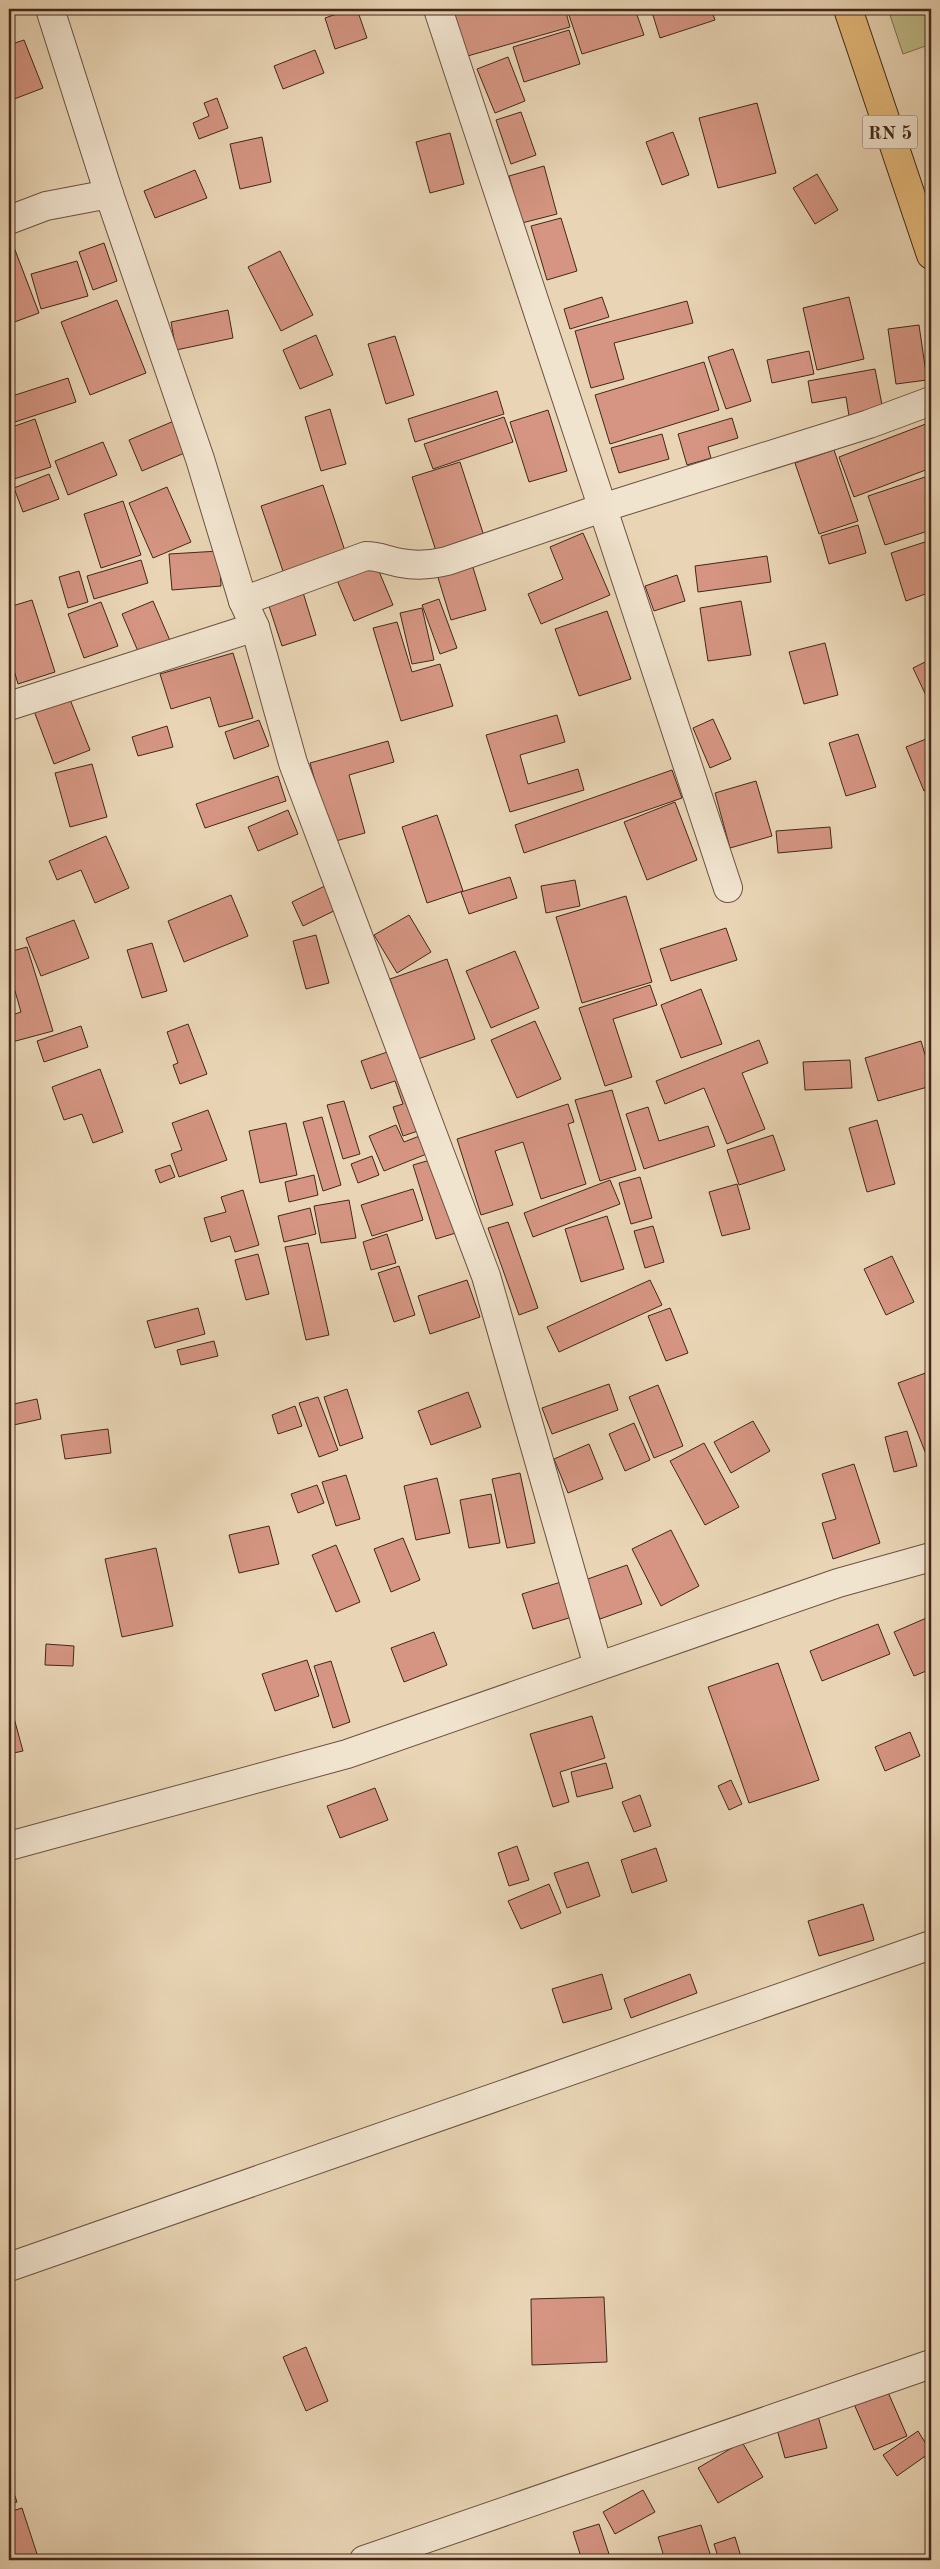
<svg xmlns="http://www.w3.org/2000/svg" width="940" height="2569" font-family="'Old Standard TT',serif">
  <rect width="100%" height="100%" fill="#e9d5b5"/>
  <filter id="stains"><feTurbulence type="fractalNoise" baseFrequency=".004" numOctaves="4"/><feColorMatrix values="0 0 0 0 .2 0 0 0 0 .09 0 0 0 0 .02 0 0 0 .5 -.17"/></filter>
  <radialGradient id="worn" r=".72"><stop offset=".6" stop-color="#630" stop-opacity="0"/><stop offset="1" stop-color="#630" stop-opacity=".3"/></radialGradient>
  <path fill="#bebb88" stroke="#807151" d="M888 9H931V44L903 54Z"/>
  <g fill="#d59582" stroke="#43271a">
    <path d="M351 9H357L367 38 335 49 325 18Z"/>
    <path d="M449 9H565L570 27 464 57Z"/>
    <path d="M567 9H635L644 35 582 54Z"/>
    <path d="M651 9H711L715 20 660 38Z"/>
    <path d="M569 30 580 64 524 82 513 47Z"/>
    <path d="M24 40 43 88 9 101V45Z"/>
    <path d="M315 50 324 73 283 89 274 66Z"/>
    <path d="M508 57 525 101 495 113 477 69Z"/>
    <path d="M217 98 228 128 199 139 193 123 209 116 204 103Z"/>
    <path d="M757 103 776 173 718 188 699 118Z"/>
    <path d="M521 112 536 155 511 164 496 120Z"/>
    <path d="M673 132 689 175 662 185 646 142Z"/>
    <path d="M450 133 464 184 430 193 416 142Z"/>
    <path d="M262 137 271 182 240 189 230 144Z"/>
    <path d="M544 166 557 214 522 223 509 176Z"/>
    <path d="M195 170 207 198 155 218 144 191Z"/>
    <path d="M817 174 838 210 815 224 793 188Z"/>
    <path d="M561 218 577 271 547 280 531 226Z"/>
    <path d="M12 242 39 313 9 324V243Z"/>
    <path d="M104 243 117 281 93 290 79 252Z"/>
    <path d="M280 251 313 315 281 331 248 267Z"/>
    <path d="M77 261 88 296 41 309 31 274Z"/>
    <path d="M602 297 609 317 570 329 564 309Z"/>
    <path d="M849 297 864 359 817 370 803 308Z"/>
    <path d="M117 300 146 373 90 395 61 322Z"/>
    <path d="M687 301 693 323 614 343 624 379 591 388 575 331Z"/>
    <path d="M228 310 233 338 176 350 171 322Z"/>
    <path d="M919 325 927 380 896 384 888 329Z"/>
    <path d="M316 335 333 375 300 389 283 350Z"/>
    <path d="M395 336 414 395 386 404 368 344Z"/>
    <path d="M733 349 751 401 726 409 708 357Z"/>
    <path d="M809 351 814 374 772 383 767 360Z"/>
    <path d="M704 362 719 410 610 444 595 395Z"/>
    <path d="M875 369 883 410 849 416 846 397 812 403 808 381Z"/>
    <path d="M68 378 76 402 9 424V397Z"/>
    <path d="M497 391 504 414 415 442 408 419Z"/>
    <path d="M330 409 346 464 321 471 305 417Z"/>
    <path d="M548 410 567 471 529 482 510 422Z"/>
    <path d="M504 417 513 442 433 469 424 444Z"/>
    <path d="M732 418 738 438 708 447 711 458 687 465 678 434Z"/>
    <path d="M35 419 51 467 14 479 9 462V428Z"/>
    <path d="M174 421 187 452 142 471 129 440Z"/>
    <path d="M931 422V468L854 497 839 457Z"/>
    <path d="M662 434 669 459 619 473 611 448Z"/>
    <path d="M103 442 117 475 68 495 55 461Z"/>
    <path d="M834 450 858 521 819 534 795 463Z"/>
    <path d="M460 462 484 536 436 551 412 477Z"/>
    <path d="M49 474 59 499 23 512 14 488Z"/>
    <path d="M931 475V530L885 545 868 496Z"/>
    <path d="M323 485 347 557 285 577 261 506Z"/>
    <path d="M167 487 191 542 153 558 129 503Z"/>
    <path d="M123 501 141 555 101 568 84 514Z"/>
    <path d="M858 525 866 553 829 564 821 536Z"/>
    <path d="M583 533 610 595 541 624 528 594 563 579 550 547Z"/>
    <path d="M931 540V592L906 601 891 553Z"/>
    <path d="M219 551 221 586 172 590 169 554Z"/>
    <path d="M767 556 771 582 698 592 695 566Z"/>
    <path d="M373 557 393 605 354 621 334 573Z"/>
    <path d="M141 560 148 583 94 599 87 576Z"/>
    <path d="M471 561 486 610 451 620 436 571Z"/>
    <path d="M79 571 88 602 68 608 59 577Z"/>
    <path d="M677 575 685 601 654 611 645 586Z"/>
    <path d="M302 589 316 635 282 646 267 600Z"/>
    <path d="M439 599 457 648 440 654 422 605Z"/>
    <path d="M32 600 55 672 18 684 9 653V607Z"/>
    <path d="M153 601 171 643 140 656 122 614Z"/>
    <path d="M741 601 751 655 708 661 700 608Z"/>
    <path d="M101 602 118 646 84 658 68 614Z"/>
    <path d="M422 608 434 660 412 664 400 613Z"/>
    <path d="M607 611 631 679 579 696 555 629Z"/>
    <path d="M397 622 412 672 440 664 453 706 401 721 373 628Z"/>
    <path d="M825 643 838 695 804 704 789 652Z"/>
    <path d="M233 653 253 718 219 727 210 697 171 709 160 674Z"/>
    <path d="M931 659V706L913 668Z"/>
    <path d="M69 697 90 750 54 764 34 711Z"/>
    <path d="M557 715 565 742 520 755 528 784 578 769 584 790 510 812 486 735Z"/>
    <path d="M713 719 731 759 710 768 693 728Z"/>
    <path d="M259 720 269 746 234 759 225 732Z"/>
    <path d="M167 726 173 747 138 756 132 737Z"/>
    <path d="M858 734 876 787 846 796 829 743Z"/>
    <path d="M931 737V788L924 791 906 747Z"/>
    <path d="M388 741 394 762 349 775 365 833 332 842 310 763Z"/>
    <path d="M92 764 107 817 70 827 55 773Z"/>
    <path d="M672 770 682 798 524 853 515 825Z"/>
    <path d="M278 776 286 801 205 828 196 804Z"/>
    <path d="M756 781 772 836 730 848 715 793Z"/>
    <path d="M675 802 697 860 647 880 624 822Z"/>
    <path d="M288 810 298 834 258 851 248 827Z"/>
    <path d="M437 815 463 891 427 903 402 827Z"/>
    <path d="M830 827 832 848 778 853 776 831Z"/>
    <path d="M106 836 129 888 95 903 81 870 57 880 49 861Z"/>
    <path d="M510 877 517 898 469 914 461 892Z"/>
    <path d="M575 880 580 906 546 913 541 886Z"/>
    <path d="M329 884 340 908 303 926 292 902Z"/>
    <path d="M231 895 248 936 184 962 168 921Z"/>
    <path d="M626 896 652 982 582 1003 556 917Z"/>
    <path d="M409 915 431 952 397 973 374 935Z"/>
    <path d="M74 920 89 958 41 976 26 938Z"/>
    <path d="M726 928 737 960 671 981 660 949Z"/>
    <path d="M316 935 329 983 306 989 293 941Z"/>
    <path d="M152 943 167 991 142 998 127 950Z"/>
    <path d="M27 947 53 1031 12 1042 9 1032V1016L21 1012 9 970V952Z"/>
    <path d="M515 951 539 1008 491 1028 466 971Z"/>
    <path d="M447 959 475 1039 418 1059 390 979Z"/>
    <path d="M650 985 657 1005 613 1019 632 1077 605 1086 579 1008Z"/>
    <path d="M701 989 722 1044 681 1058 661 1005Z"/>
    <path d="M535 1021 561 1079 517 1098 491 1040Z"/>
    <path d="M188 1024 207 1074 180 1084 173 1065 178 1063 167 1032Z"/>
    <path d="M81 1026 88 1047 44 1062 37 1041Z"/>
    <path d="M759 1040 768 1063 742 1073 765 1129 727 1144 704 1088 665 1104 656 1081Z"/>
    <path d="M921 1041 931 1075V1086L878 1101 865 1058Z"/>
    <path d="M399 1048 427 1128 403 1136 393 1107 403 1104 395 1081 371 1089 361 1061Z"/>
    <path d="M850 1060 852 1088 805 1090 803 1062Z"/>
    <path d="M100 1069 123 1132 93 1143 82 1114 64 1120 52 1087Z"/>
    <path d="M612 1090 636 1170 600 1181 575 1100Z"/>
    <path d="M344 1101 360 1154 343 1159 327 1105Z"/>
    <path d="M568 1104 574 1122 568 1124 586 1184 541 1199 523 1142 495 1151 513 1205 481 1215 457 1139Z"/>
    <path d="M648 1107 659 1141 708 1126 715 1146 644 1169 626 1114Z"/>
    <path d="M208 1110 227 1160 179 1177 171 1154 182 1150 172 1123Z"/>
    <path d="M322 1117 341 1185 323 1191 303 1122Z"/>
    <path d="M877 1120 895 1184 867 1192 849 1128Z"/>
    <path d="M286 1123 297 1175 260 1183 249 1131Z"/>
    <path d="M396 1125 404 1142 422 1135 429 1153 384 1171 369 1136Z"/>
    <path d="M773 1135 785 1170 739 1185 727 1150Z"/>
    <path d="M372 1156 379 1175 358 1183 351 1164Z"/>
    <path d="M437 1158 459 1232 436 1239 413 1165Z"/>
    <path d="M170 1165 175 1177 160 1183 155 1170Z"/>
    <path d="M314 1175 318 1195 289 1202 285 1182Z"/>
    <path d="M640 1177 652 1218 631 1224 619 1183Z"/>
    <path d="M610 1180 620 1204 533 1237 524 1213Z"/>
    <path d="M737 1184 750 1229 722 1236 709 1192Z"/>
    <path d="M413 1189 423 1220 372 1236 361 1205Z"/>
    <path d="M243 1190 259 1245 235 1252 230 1236 211 1242 204 1218 226 1212 221 1197Z"/>
    <path d="M349 1200 356 1238 321 1243 314 1206Z"/>
    <path d="M310 1208 316 1234 284 1242 278 1216Z"/>
    <path d="M607 1216 624 1269 581 1282 565 1229Z"/>
    <path d="M508 1222 538 1308 519 1315 488 1228Z"/>
    <path d="M653 1226 664 1262 645 1268 634 1231Z"/>
    <path d="M387 1234 396 1263 371 1270 363 1242Z"/>
    <path d="M308 1243 329 1335 306 1340 285 1247Z"/>
    <path d="M258 1254 269 1294 246 1300 235 1260Z"/>
    <path d="M892 1256 914 1302 886 1315 864 1269Z"/>
    <path d="M399 1266 415 1315 394 1322 378 1273Z"/>
    <path d="M467 1280 480 1317 430 1334 418 1296Z"/>
    <path d="M650 1280 662 1305 559 1352 547 1327Z"/>
    <path d="M198 1308 205 1334 155 1348 147 1321Z"/>
    <path d="M670 1308 688 1353 666 1361 648 1316Z"/>
    <path d="M214 1341 218 1356 181 1365 177 1350Z"/>
    <path d="M931 1371V1467L898 1383Z"/>
    <path d="M609 1384 618 1410 552 1434 542 1408Z"/>
    <path d="M658 1385 683 1446 654 1458 629 1397Z"/>
    <path d="M347 1389 363 1438 340 1446 324 1397Z"/>
    <path d="M468 1392 481 1427 431 1445 418 1411Z"/>
    <path d="M318 1397 338 1450 319 1457 299 1403Z"/>
    <path d="M37 1399 41 1419 9 1426V1405Z"/>
    <path d="M295 1406 302 1426 278 1434 272 1415Z"/>
    <path d="M753 1421 770 1451 731 1473 714 1442Z"/>
    <path d="M634 1423 650 1460 625 1471 609 1434Z"/>
    <path d="M108 1429 111 1453 65 1459 61 1435Z"/>
    <path d="M907 1431 917 1466 894 1472 885 1437Z"/>
    <path d="M704 1443 739 1507 705 1525 670 1461Z"/>
    <path d="M589 1444 603 1479 568 1493 554 1459Z"/>
    <path d="M854 1464 880 1543 833 1559 822 1523 836 1519 822 1474Z"/>
    <path d="M520 1473 535 1543 507 1548 492 1479Z"/>
    <path d="M346 1475 360 1519 336 1526 322 1482Z"/>
    <path d="M437 1478 450 1533 416 1540 404 1486Z"/>
    <path d="M317 1485 324 1503 298 1513 291 1494Z"/>
    <path d="M491 1494 500 1543 469 1548 460 1500Z"/>
    <path d="M269 1526 279 1564 239 1573 229 1535Z"/>
    <path d="M671 1530 699 1586 661 1606 632 1549Z"/>
    <path d="M403 1538 420 1580 391 1592 374 1549Z"/>
    <path d="M336 1545 360 1602 336 1612 312 1555Z"/>
    <path d="M156 1548 173 1626 122 1637 105 1559Z"/>
    <path d="M627 1565 642 1604 600 1619 585 1580Z"/>
    <path d="M561 1582 572 1617 533 1629 522 1594Z"/>
    <path d="M931 1616V1669L914 1676 894 1632Z"/>
    <path d="M878 1624 890 1654 822 1681 810 1651Z"/>
    <path d="M434 1632 447 1665 404 1682 391 1648Z"/>
    <path d="M46 1644 74 1646 73 1666 45 1665Z"/>
    <path d="M307 1660 319 1696 275 1711 262 1674Z"/>
    <path d="M331 1661 350 1722 333 1728 314 1666Z"/>
    <path d="M778 1663 819 1780 749 1803 708 1687Z"/>
    <path d="M11 1707 23 1751 9 1754V1708Z"/>
    <path d="M592 1716 605 1758 560 1772 569 1802 553 1807 530 1734Z"/>
    <path d="M910 1732 920 1756 885 1771 875 1747Z"/>
    <path d="M606 1763 613 1788 577 1797 571 1772Z"/>
    <path d="M731 1780 742 1804 729 1810 718 1786Z"/>
    <path d="M375 1788 388 1820 340 1838 327 1806Z"/>
    <path d="M640 1795 651 1826 634 1832 622 1802Z"/>
    <path d="M517 1846 529 1880 509 1886 498 1853Z"/>
    <path d="M656 1848 667 1881 632 1893 621 1860Z"/>
    <path d="M588 1862 600 1896 567 1908 554 1873Z"/>
    <path d="M549 1884 561 1913 521 1929 508 1901Z"/>
    <path d="M863 1904 874 1940 819 1956 808 1921Z"/>
    <path d="M602 1974 612 2009 563 2023 552 1989Z"/>
    <path d="M690 1974 697 1993 631 2018 624 1999Z"/>
    <path d="M604 2297 607 2362 532 2365 531 2299Z"/>
    <path d="M306 2347 328 2401 306 2411 283 2357Z"/>
    <path d="M887 2390 907 2436 874 2450 854 2404Z"/>
    <path d="M818 2416 827 2448 785 2458 776 2426Z"/>
    <path d="M918 2431 931 2452 897 2476 883 2455Z"/>
    <path d="M742 2442 763 2477 718 2503 698 2468Z"/>
    <path d="M9 2479 17 2502 9 2505Z"/>
    <path d="M643 2490 655 2512 615 2534 603 2512Z"/>
    <path d="M22 2508 39 2560H10L9 2512Z"/>
    <path d="M599 2524 611 2560H582L573 2532Z"/>
    <path d="M701 2525 712 2560H665L658 2537Z"/>
    <path d="M735 2537 742 2560H719L714 2544Z"/>
  </g>
  <g fill="none" stroke-linecap="round" stroke-linejoin="round">
    <g stroke="#6c5241" stroke-width="30">
      <g id="minor">
        <path d="M50 9 109 194"/>
        <path d="M438 9 728 888"/>
        <path d="M9 220 46 206 109 194 200 459 243 601 255 627 293 763 486 1276 598 1666"/>
        <path d="M243 601 366 556C379 556 388 561 401 563 417 566 431 565 447 561L602 508 869 424 931 401"/>
        <path d="M9 706 255 627"/>
        <path d="M9 1846 347 1754 838 1583 931 1557"/>
        <path d="M9 2267 931 1945"/>
        <path d="M364 2560 931 2364"/>
      </g>
    </g>
    <g stroke="#43271a" stroke-width="30">
      <path id="major" d="M848 9 931 255"/>
    </g>
    <use href="#minor" stroke="#f1e4cf" stroke-width="28"/>
    <use href="#major" stroke="#e4ba7a" stroke-width="28"/>
  </g>
  <g text-anchor="middle" stroke-width="4.5" stroke-linejoin="round" paint-order="stroke">
    <rect fill="#f1e4cf" stroke="#776050" stroke-width="1" x="862.5" y="115.5" width="55" height="33" rx="4"/>
    <g font-size="19" font-weight="bold" fill="#43271a">
      <text x="890" y="139">RN 5</text>
    </g>
  </g>
  <rect width="940" height="2569" fill="none" stroke="#e9d5b5" stroke-width="30"/>
  <rect x="10" y="10" width="920" height="2549" fill="none" stroke="#43271a" stroke-width="2.5"/>
  <rect x="15" y="15" width="910" height="2539" fill="none" stroke="#43271a"/>
  <rect width="100%" height="100%" filter="url(#stains)"/>
  <rect width="100%" height="100%" fill="url(#worn)"/>
</svg>
